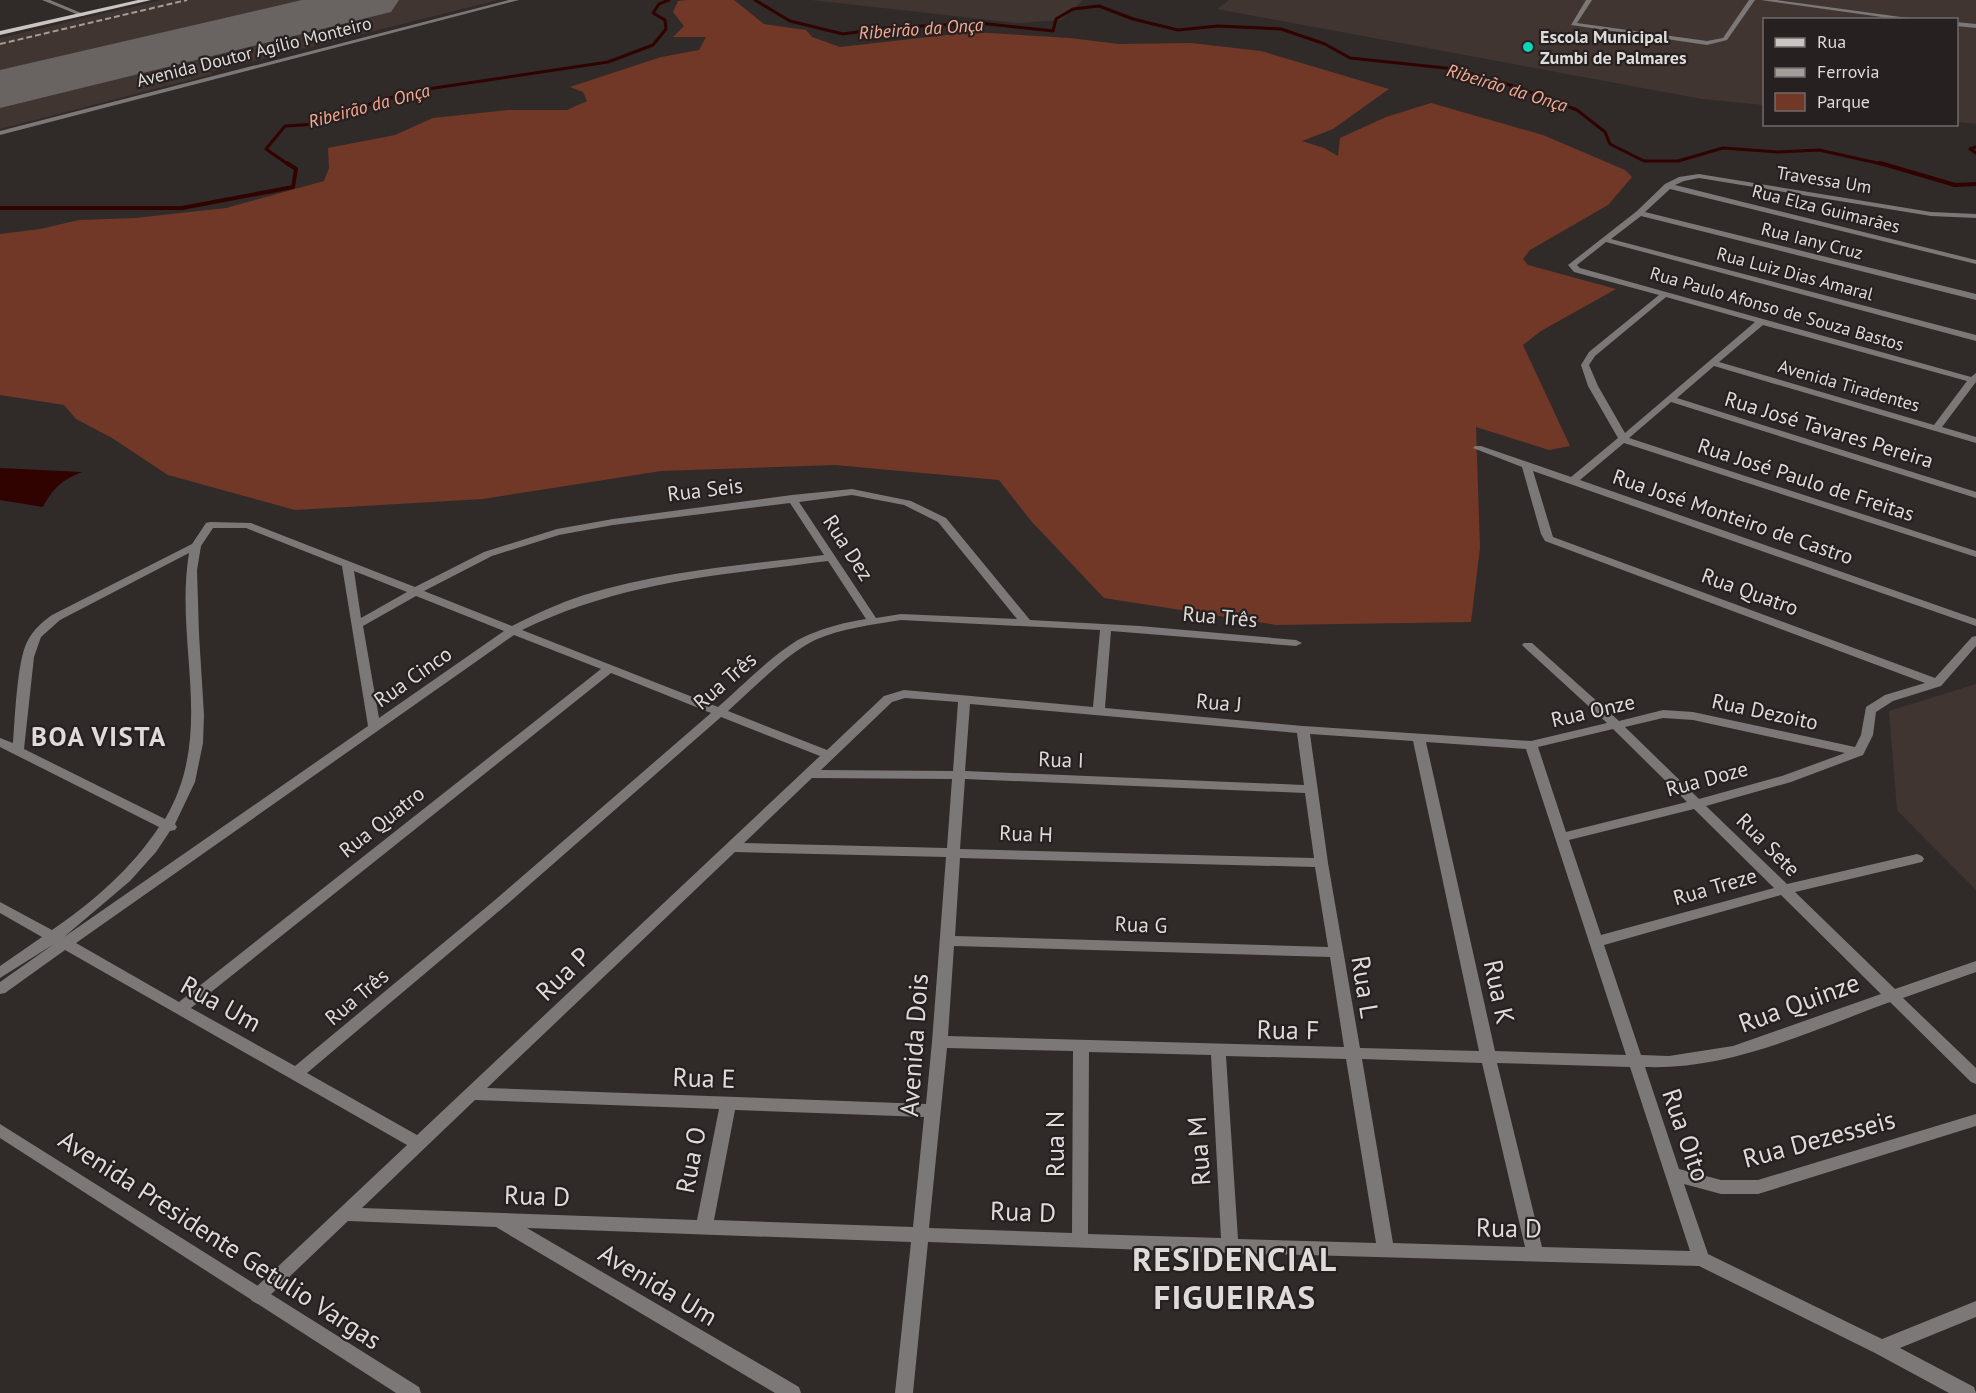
<svg xmlns="http://www.w3.org/2000/svg" width="1976" height="1393" font-family="'PT Sans',sans-serif">
  <rect width="100%" height="100%" fill="#302b29"/>
  <g fill="#413532">
    <path d="M162 0H498L210 72 213 74 0 129V38Z"/>
    <path d="M811 0H1083L1061 20 1019 23Z"/>
    <path d="M1229 0H1976V124L1957 122 1956 20H1764V105L1702 99 1217 9Z"/>
    <path d="M1976 684V890L1897 810 1889 711Z"/>
  </g>
  <path fill="#713727" d="M687 0H734L764 24 806 30 812 37 840 47 973 32 1070 38 1119 44 1191 43 1261 51 1389 89 1333 129 1302 141 1324 148 1338 156 1340 138 1386 117 1431 103 1543 135 1625 170 1632 177 1608 205 1530 250 1523 259 1528 265 1616 289 1541 331 1523 345 1570 446 1549 450 1476 427 1480 548 1471 622 1277 625 1104 598 1032 522 999 480 835 465 661 471 483 499 295 510 168 475 112 438 76 419 64 405 0 395V234L40 229 79 220 135 218 226 208 324 181 329 168 328 148 395 135 433 118 508 110H567L587 101 583 92 570 87 661 57 699 50 706 37H673L684 26 673 12 678 1Z"/>
  <path fill="#300200" d="M0 468 82 472C62 480 53 488 43 507L0 500Z"/>
  <g fill="none" stroke-linecap="round" stroke-linejoin="round">
    <g stroke="#300200" stroke-width="3">
      <path d="M755 0 790 21 843 34 886 28 980 23 1053 31 1056 19 1073 9 1099 6 1133 19 1178 30 1218 26 1281 29 1325 44 1350 58 1455 69 1520 88 1577 110 1605 132 1610 144 1644 161H1678L1723 148 1778 152 1819 150 1886 165"/>
      <path d="M1976 147 1970 149 1976 153"/>
      <path d="M289 165 266 149 285 126 318 124 378 101 421 90 608 62 653 45 666 29 665 20 653 13 659 4 669 0"/>
    </g>
    <g stroke="#300200" stroke-width="4">
      <path d="M1880 163 1955 185 1976 184"/>
      <path d="M0 208H182L293 187 296 169 287 163"/>
    </g>
    <path fill="#696462" fill-rule="evenodd" d="M302 0H399L391 12 0 108V70Z"/>
    <g fill="#7b7877" fill-rule="evenodd">
      <path d="M42 0H50L86 15 81 16Z"/>
      <path d="M1586 0H1592L1577 23 1707 41 1723 38 1749 0H1755L1727 40 1707 45 1571 25Z"/>
      <path d="M1699 174 1931 212 1976 214V218L1931 216 1699 178 1684 181 1675 185 1976 260V264L1670 189 1645 212 1976 294V300L1641 216 1611 239 1976 335V341L1606 242 1577 265 1580 268 1971 377 1976 373V382L1942 427 1976 437V443L1714 366 1677 398 1976 492V498L1671 402 1629 438 1976 551V557L1624 443 1580 480 1976 619V626L1533 471 1553 537 1935 678 1972 637 1976 636V646L1941 686 1893 701 1876 712 1873 735 1863 755 1791 782 1706 806 1787 884 1917 854 1922 856 1924 859 1922 862 1795 892 1895 989 1976 961V972L1903 998 1976 1068V1084L1971 1082 1890 1002C1811 1031 1730 1070 1645 1067L1679 1169 1721 1180H1758L1976 1114V1126L1758 1194H1721L1684 1184 1708 1254 1882 1339 1976 1301V1317L1900 1348 1974 1387 1976 1393H1949L1875 1353 1699 1266 1230 1253 928 1242 913 1393H895L911 1242 527 1228 799 1387 801 1393H775L496 1227 348 1221 264 1301 258 1304 252 1301 249 1296 252 1291 407 1145 65 950 5 993 0 994V982L54 944 0 978V966L42 937 0 913V902L52 930C93 902 131 869 159 827L0 747V738L13 743C15 718 17 662 27 642 33 630 42 622 52 615L192 544 206 523 210 522 251 523 415 587 484 552 557 529 613 519 792 495 852 489 911 501 946 518 1030 620 1140 626 1296 640 1302 643 1296 646 1111 631 1105 708 1303 726 1531 741 1607 723 1524 647 1522 645 1524 643H1532L1619 721 1663 710 1693 712 1855 747 1861 735 1866 707 1885 695 1925 683 1545 541 1541 534 1522 467 1473 448 1475 446H1481L1571 477 1618 438 1588 386 1581 365 1589 352 1659 295 1574 272 1568 265 1637 211 1665 184 1679 177ZM1666 297 1755 322 1625 433 1598 386 1589 365 1595 356ZM1763 325 1967 381 1934 425 1719 362ZM852 495 904 505 938 522 1017 619 901 614 876 618 799 502ZM790 503 824 555C744 565 662 571 584 595 559 603 536 614 512 626L424 591 492 556 559 535 613 525ZM213 528H246L342 566 368 726 64 937 130 881 156 852 170 831 175 830 177 827 175 824 195 782 203 743 204 715 199 634 197 570 201 546ZM189 553C174 645 216 732 165 819L24 749 34 657 41 637 60 620ZM828 561 866 619C846 622 827 627 808 635 781 646 742 686 718 707L522 630C622 581 720 575 828 561ZM354 571 407 592 361 618ZM416 596 504 631 379 718 363 626ZM901 620 1100 630 1093 707 904 690 884 696 827 750 728 711C753 689 786 654 815 640 842 628 872 625 901 620ZM514 635 601 669 179 1002 76 943ZM611 673 711 713 495 900 295 1066 191 1008ZM905 698 958 702 953 771 821 770 892 702ZM970 704 1297 733 1304 785 965 771ZM721 717 820 756 417 1135 307 1073 505 906ZM1663 718 1693 720 1845 753 1782 776 1699 799 1625 727ZM1613 729 1687 802 1566 832 1538 747ZM1310 734 1413 741 1479 1051 1360 1048 1328 863ZM1426 742 1526 749 1626 1055 1495 1051ZM812 778 952 779 947 848 744 843ZM965 779 1305 793 1314 858 960 849ZM1694 809 1774 888 1601 935 1569 840ZM735 852 946 857 932 1042 926 1104 487 1088ZM960 858 1315 867 1328 947 955 936ZM1781 895 1881 994 1733 1046 1669 1056 1641 1055 1604 945ZM954 946 1330 957 1344 1047 948 1036ZM947 1048 1073 1051 1072 1233 929 1228ZM1089 1052 1211 1055 1221 1238 1088 1234ZM1226 1056 1346 1059 1376 1243 1238 1239ZM1362 1059 1482 1063 1525 1247 1393 1243ZM1497 1063 1630 1067 1690 1251 1542 1247ZM475 1100 719 1109 697 1220 362 1208ZM735 1110 924 1117 913 1227 714 1220Z"/>
    </g>
    <g fill="#7b7877" fill-rule="evenodd">
      <path d="M509 0H519L0 135V131Z"/>
      <path d="M1761 0H1777L1923 20H1903Z"/>
      <path d="M1956 22 1976 24V28L1956 26Z"/>
      <path d="M0 1124 419 1387 421 1393H396L0 1138Z"/>
    </g>
    <path fill="#cac4c3" fill-rule="evenodd" d="M138 0H151L0 35V31Z"/>
    <path stroke="#a29e9c" stroke-width="2" stroke-dasharray="6 3" stroke-linecap="butt" d="M0 44 187 0"/>
  </g>
  <circle fill="#0ed5b5" stroke="#262120" stroke-width="2" cx="1528" cy="47" r="6"/>
  <g text-anchor="middle" stroke-width="4.5" stroke-linejoin="round" paint-order="stroke">
    <g font-size="18" font-style="italic" fill="#fbaa92" stroke="#262120">
      <text transform="translate(921 29) rotate(-4)" y="6">Ribeirão da Onça</text>
      <text transform="translate(1507 88) rotate(17)" y="6">Ribeirão da Onça</text>
      <text transform="translate(369 106) rotate(-15)" y="6">Ribeirão da Onça</text>
    </g>
    <g font-size="18" font-weight="bold" fill="#dfdbda" stroke="#262120" text-anchor="start">
      <text x="1540" y="43">Escola Municipal<tspan x="1540" dy="21">Zumbi de Palmares</tspan></text>
    </g>
    <g font-size="18" fill="#dfdbda" stroke="#262120">
      <text transform="translate(254 52) rotate(-14)" y="6">Avenida Doutor Agílio Monteiro</text>
      <text transform="translate(1824 180) rotate(9)" y="6">Travessa Um</text>
      <text transform="translate(1826 209) rotate(14)" y="6">Rua Elza Guimarães</text>
      <text transform="translate(1812 241) rotate(14)" y="6">Rua Iany Cruz</text>
      <text transform="translate(1795 274) rotate(15)" y="6">Rua Luiz Dias Amaral</text>
      <text transform="translate(1777 309) rotate(16)" y="6">Rua Paulo Afonso de Souza Bastos</text>
      <text transform="translate(1849 386) rotate(16)" y="6">Avenida Tiradentes</text>
    </g>
    <g font-size="21" fill="#dfdbda" stroke="#262120">
      <text transform="translate(1829 430) rotate(17)" y="7">Rua José Tavares Pereira</text>
      <text transform="translate(1806 480) rotate(18)" y="7">Rua José Paulo de Freitas</text>
      <text transform="translate(705 490) rotate(-7)" y="7">Rua Seis</text>
      <text transform="translate(1733 517) rotate(19)" y="7">Rua José Monteiro de Castro</text>
      <text transform="translate(848 548) rotate(57)" y="7">Rua Dez</text>
      <text transform="translate(1750 592) rotate(20)" y="7">Rua Quatro</text>
      <text transform="translate(1220 617) rotate(5)" y="7">Rua Três</text>
      <text transform="translate(413 677) rotate(-35)" y="7">Rua Cinco</text>
      <text transform="translate(725 681) rotate(-41)" y="7">Rua Três</text>
      <text transform="translate(1219 703) rotate(5)" y="7">Rua J</text>
      <text transform="translate(1593 711) rotate(-13)" y="7">Rua Onze</text>
      <text transform="translate(1765 712) rotate(12)" y="7">Rua Dezoito</text>
      <text transform="translate(1061 760) rotate(2)" y="7">Rua I</text>
      <text transform="translate(1707 779) rotate(-15)" y="7">Rua Doze</text>
      <text transform="translate(382 822) rotate(-38)" y="7">Rua Quatro</text>
      <text transform="translate(1026 834) rotate(2)" y="7">Rua H</text>
      <text transform="translate(1768 845) rotate(45)" y="7">Rua Sete</text>
      <text transform="translate(1715 887) rotate(-16)" y="7">Rua Treze</text>
      <text transform="translate(1141 925) rotate(2)" y="7">Rua G</text>
      <text transform="translate(357 997) rotate(-40)" y="7">Rua Três</text>
    </g>
    <g font-size="26" fill="#dfdbda" stroke="#262120">
      <text transform="translate(563 974) rotate(-44)" y="9">Rua P</text>
      <text transform="translate(1365 987) rotate(81)" y="9">Rua L</text>
      <text transform="translate(1499 992) rotate(78)" y="9">Rua K</text>
      <text transform="translate(1799 1003) rotate(-20)" y="9">Rua Quinze</text>
      <text transform="translate(221 1004) rotate(29)" y="9">Rua Um</text>
      <text transform="translate(1288 1030) rotate(1)" y="9">Rua F</text>
      <text transform="translate(914 1045) rotate(-86)" y="9">Avenida Dois</text>
      <text transform="translate(704 1078) rotate(2)" y="9">Rua E</text>
      <text transform="translate(1686 1135) rotate(71)" y="9">Rua Oito</text>
      <text transform="translate(1819 1139) rotate(-15)" y="9">Rua Dezesseis</text>
      <text transform="translate(1055 1144) rotate(-90)" y="9">Rua N</text>
      <text transform="translate(1199 1151) rotate(-94)" y="9">Rua M</text>
      <text transform="translate(691 1160) rotate(-79)" y="9">Rua O</text>
      <text transform="translate(537 1196) rotate(2)" y="9">Rua D</text>
      <text transform="translate(1023 1212) rotate(2)" y="9">Rua D</text>
      <text transform="translate(1509 1228) rotate(1)" y="9">Rua D</text>
      <text transform="translate(220 1240) rotate(33)" y="9">Avenida Presidente Getulio Vargas</text>
      <text transform="translate(658 1285) rotate(31)" y="9">Avenida Um</text>
    </g>
    <g font-size="27" font-weight="bold" letter-spacing="1.5" fill="#dfdbda" stroke="#262120">
      <text x="99" y="746">BOA VISTA</text>
    </g>
    <g font-size="33" font-weight="bold" letter-spacing="1.5" fill="#dfdbda" stroke="#262120">
      <text x="1235" y="1271">RESIDENCIAL<tspan x="1235" dy="38">FIGUEIRAS</tspan></text>
    </g>
  </g>
  <rect x="1763" y="18" width="195" height="108" fill="#262120" stroke="#706b6a" stroke-width="1.5"/>
  <rect x="1775" y="38" width="30" height="9" fill="#cac4c3" stroke="#706b6a" stroke-width="1.5"/>
  <text x="1817" y="48" font-size="18" fill="#dfdbda">Rua</text>
  <rect x="1775" y="68" width="30" height="9" fill="#a29e9c" stroke="#706b6a" stroke-width="1.5"/>
  <text x="1817" y="78" font-size="18" fill="#dfdbda">Ferrovia</text>
  <rect x="1775" y="93" width="30" height="18" fill="#713727" stroke="#706b6a" stroke-width="1.5"/>
  <text x="1817" y="108" font-size="18" fill="#dfdbda">Parque</text>
</svg>
